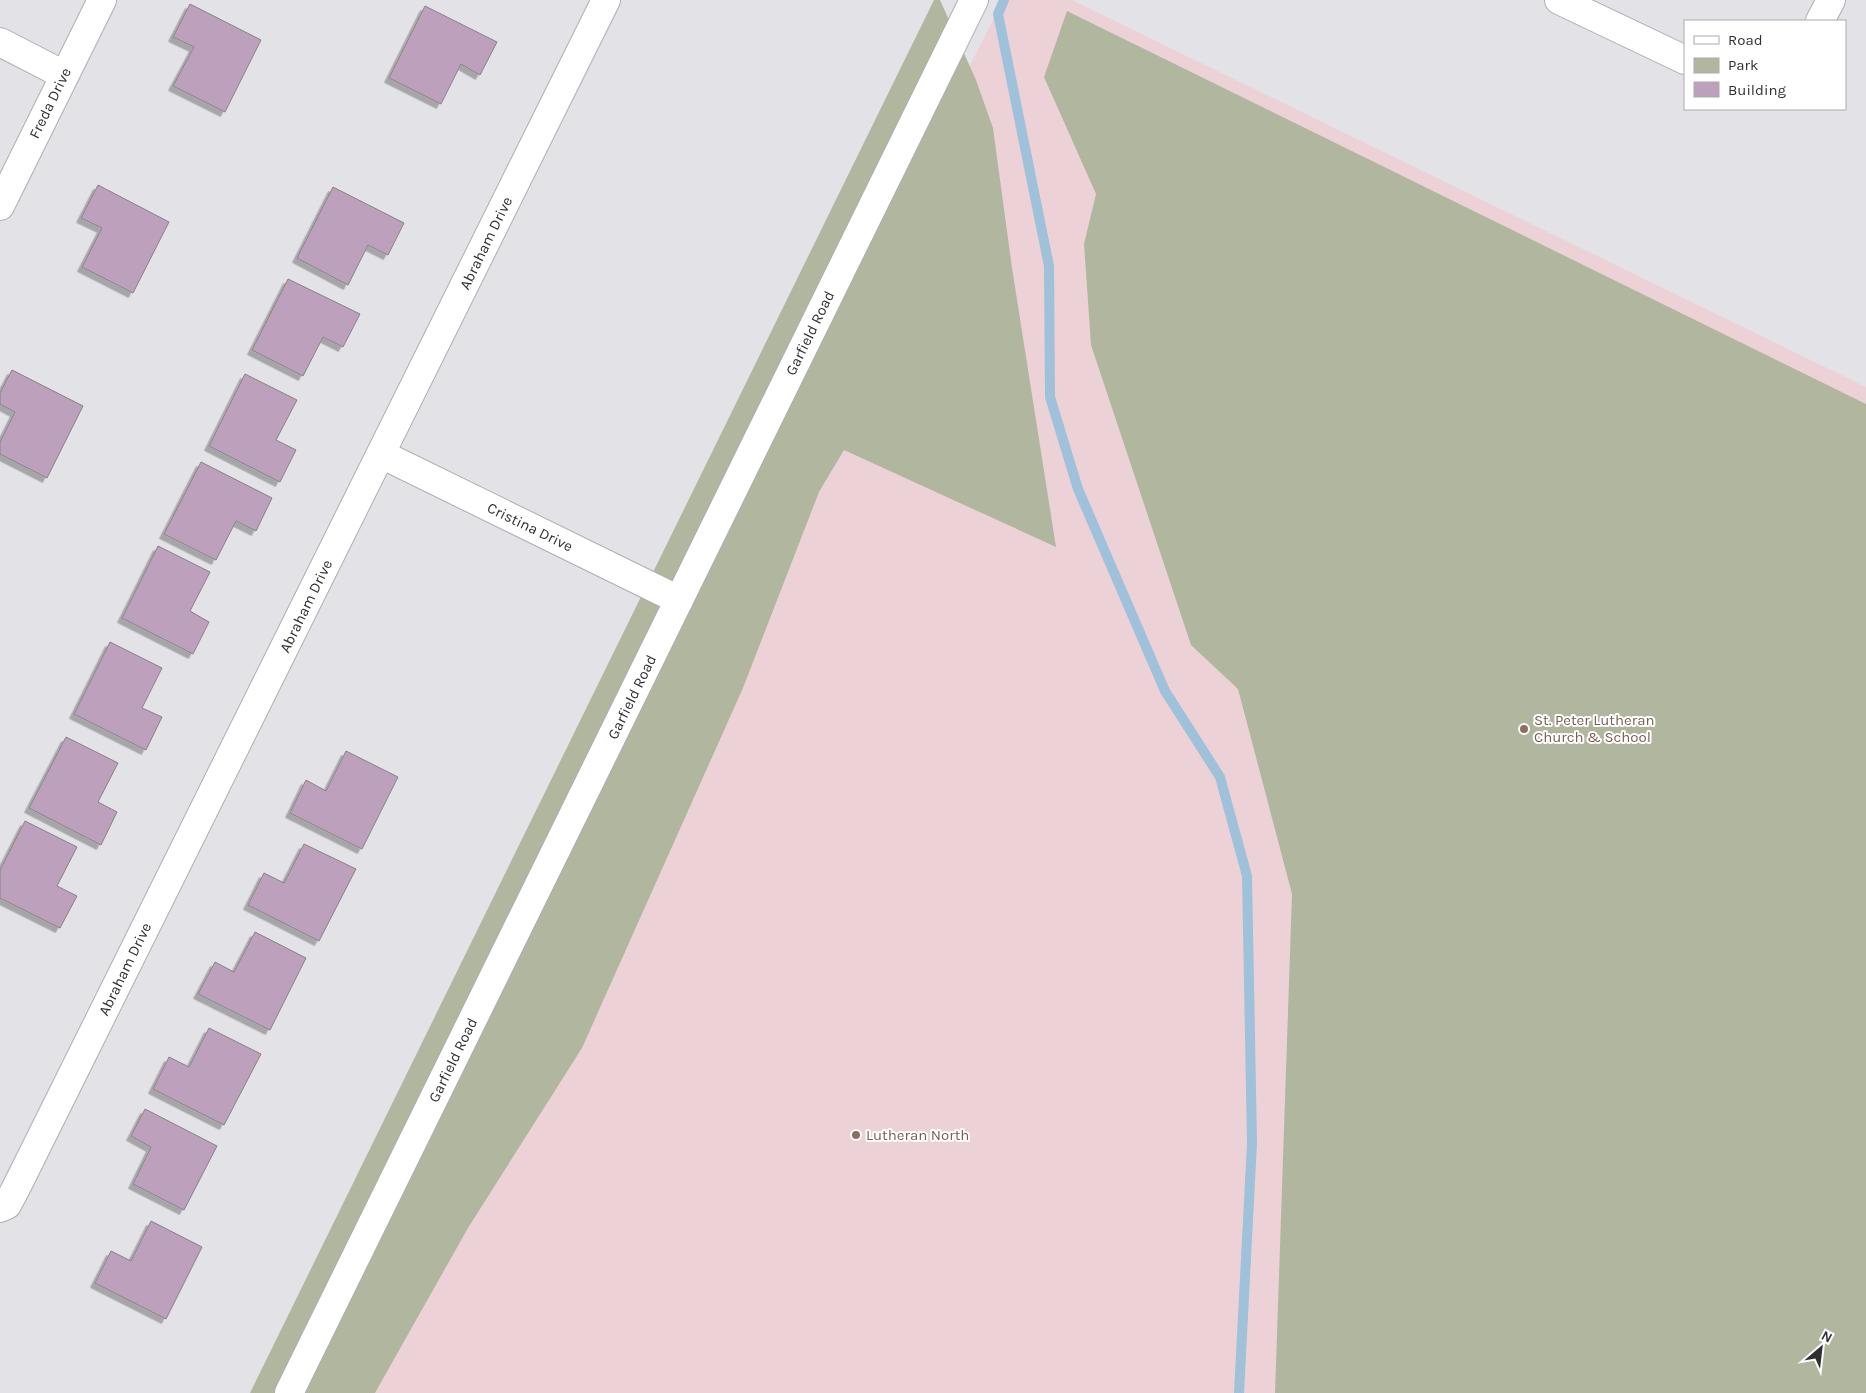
<svg xmlns="http://www.w3.org/2000/svg" width="1866" height="1393" font-family="Karla,sans-serif">
  <defs>
    <filter id="shadow"><feDropShadow dx="-4.5" dy="4.5" stdDeviation="0" flood-color="#0004"/></filter>
  </defs>
  <rect width="100%" height="100%" fill="#e3e3e7"/>
  <path fill="#ecd2d7" d="M1003 0H1072L1866 387V1393H346L793 414Z"/>
  <g fill="#b1b79e">
    <path d="M934 0H940L976 80 993 128 1012 268 1056 547 844 450 819 492 743 688 582 1048 468 1228 375 1393H250Z"/>
    <path d="M1067 11 1866 404V1393H1275L1292 894 1238 689 1191 645 1091 345 1084 244 1096 194 1044 77Z"/>
  </g>
  <g fill="none" stroke-linecap="round" stroke-linejoin="round">
    <path stroke="#9fc1d9" stroke-width="10" d="M1004 0 998 14 1049 266 1050 397 1078 489 1165 691 1220 777 1247 876 1252 1143 1239 1393"/>
  </g>
  <g fill="#bca0bc" stroke="#858285" filter="url(#shadow)">
    <path d="M190 4 261 40 225 112 173 86 194 47 173 37Z"/>
    <path d="M425 6 497 42 480 75 461 64 441 104 389 78Z"/>
    <path d="M98 185 169 222 133 293 82 267 102 228 81 218Z"/>
    <path d="M333 187 404 223 388 255 368 245 348 285 297 258Z"/>
    <path d="M288 279 360 314 343 347 323 337 303 376 252 350Z"/>
    <path d="M12 370 83 406 47 478 0 454V442L15 412 0 404V393Z"/>
    <path d="M245 374 297 400 276 440 296 450 280 482 209 446Z"/>
    <path d="M201 462 272 498 256 531 236 521 216 560 164 534Z"/>
    <path d="M158 546 210 572 190 611 209 622 193 654 122 618Z"/>
    <path d="M110 642 162 668 142 708 162 717 146 750 74 714Z"/>
    <path d="M66 737 118 763 98 802 117 812 101 845 29 808Z"/>
    <path d="M346 751 398 777 362 849 290 813 306 780 326 791Z"/>
    <path d="M25 821 77 847 57 886 77 896 60 928 0 898V870Z"/>
    <path d="M304 844 356 869 319 941 248 905 264 873 284 883Z"/>
    <path d="M255 932 306 958 270 1030 198 994 215 962 234 972Z"/>
    <path d="M209 1028 261 1054 224 1125 153 1089 169 1057 189 1067Z"/>
    <path d="M145 1109 217 1146 184 1210 133 1184 151 1147 131 1136Z"/>
    <path d="M151 1221 202 1247 166 1319 95 1283 111 1251 131 1261Z"/>
  </g>
  <g fill="none" stroke-linecap="round" stroke-linejoin="round">
    <g stroke="#aeaeb2" stroke-width="30">
      <g id="minor">
        <path d="M1559 0 1685 60"/>
        <path d="M1820 21 1831 0"/>
        <path d="M0 42 64 75"/>
        <path d="M0 206 102 0"/>
        <path d="M381 454 679 600"/>
        <path d="M0 1208 7 1205 16 1188 606 0"/>
        <path d="M289 1393 974 0"/>
      </g>
    </g>
    <use href="#minor" stroke="#fff" stroke-width="28"/>
  </g>
  <g fill="#8d6e63" stroke="#fff" stroke-width="2">
    <circle cx="1524" cy="729" r="5"/>
    <circle cx="856" cy="1135" r="5"/>
  </g>
  <g text-anchor="middle" stroke-width="4" stroke-linejoin="round" paint-order="stroke">
    <g font-size="15" fill="#303032" stroke="#fff">
      <text transform="translate(50 103) rotate(-64)" y="5">Freda Drive</text>
      <text transform="translate(486 243) rotate(-64)" y="5">Abraham Drive</text>
      <text transform="translate(810 333) rotate(-64)" y="5">Garfield Road</text>
      <text transform="translate(530 527) rotate(26)" y="5">Cristina Drive</text>
      <text transform="translate(306 606) rotate(-64)" y="5">Abraham Drive</text>
      <text transform="translate(632 697) rotate(-64)" y="5">Garfield Road</text>
      <text transform="translate(125 969) rotate(-64)" y="5">Abraham Drive</text>
      <text transform="translate(453 1060) rotate(-64)" y="5">Garfield Road</text>
    </g>
    <g font-size="15" fill="#785e54" stroke="#fff" text-anchor="start">
      <text x="1534" y="725">St. Peter Lutheran<tspan x="1534" dy="17">Church &amp; School</tspan></text>
      <text x="866" y="1140">Lutheran North</text>
    </g>
  </g>
  <rect x="1684" y="20" width="162" height="90" fill="#ffffff" stroke="#acacad"/>
  <rect x="1694" y="36" width="25" height="8" fill="#ffffff" stroke="#acacad"/>
  <text x="1728" y="45" font-size="15" fill="#303032">Road</text>
  <rect x="1694" y="58" width="25" height="15" fill="#b1b79e" stroke="#acacad"/>
  <text x="1728" y="70" font-size="15" fill="#303032">Park</text>
  <rect x="1694" y="82" width="25" height="15" fill="#bca0bc" stroke="#acacad"/>
  <text x="1728" y="95" font-size="15" fill="#303032">Building</text>
  <g transform="translate(1821 1348) rotate(28)" stroke="#ffffff" stroke-width="4" paint-order="stroke">
  <path d="M0-4L9 19L0 12L-9 19Z" fill="#303032"/>
  <text y="-8" font-size="14" font-weight="bold" text-anchor="middle" fill="#303032">N</text>
  </g>
</svg>
